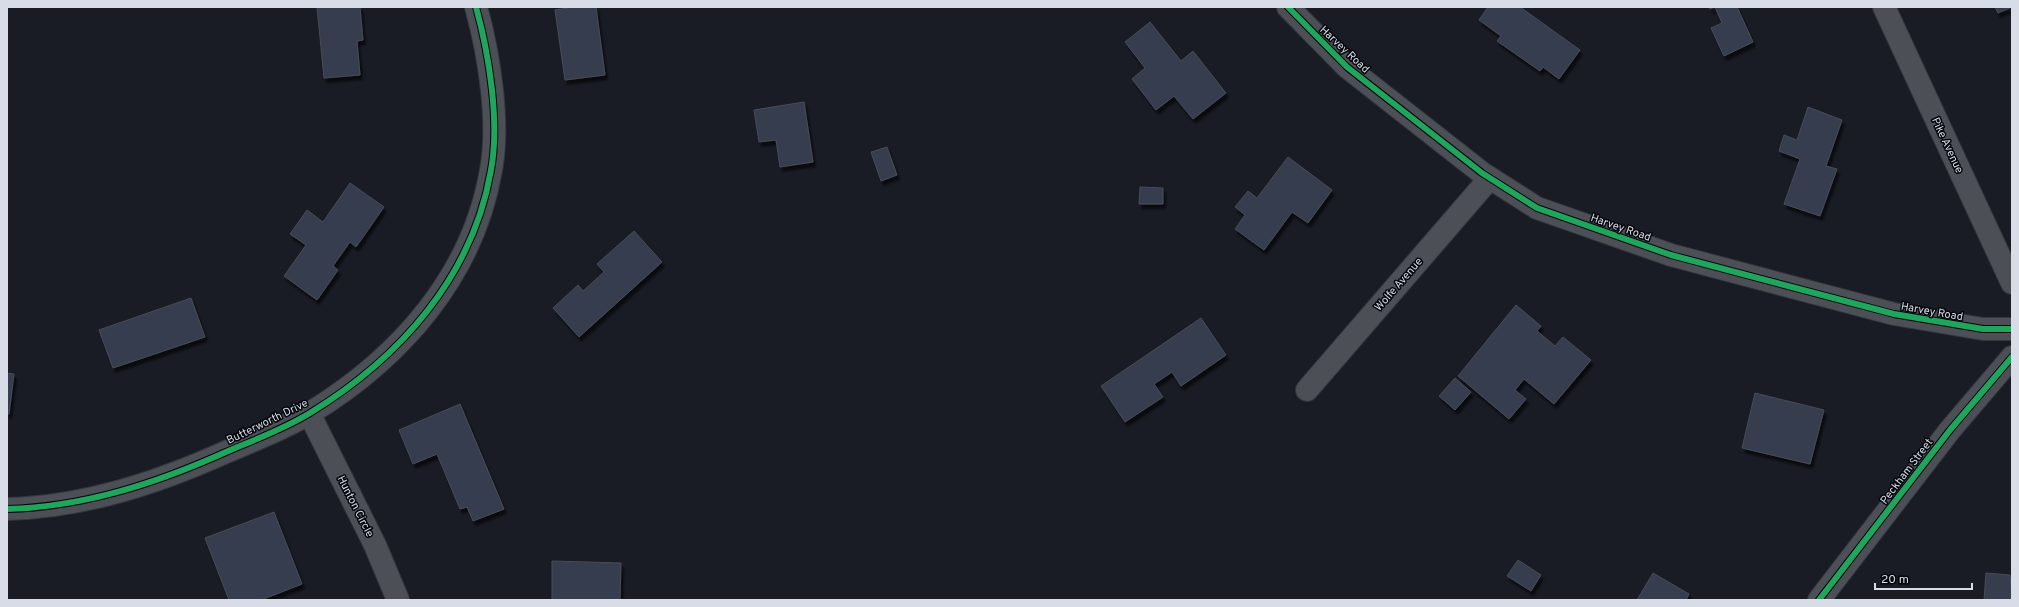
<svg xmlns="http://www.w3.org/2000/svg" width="2019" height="607" font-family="Overpass,sans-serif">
  <defs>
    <filter id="shadow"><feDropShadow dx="2.5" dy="4.5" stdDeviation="1" flood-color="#0009"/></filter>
  </defs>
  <rect width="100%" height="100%" fill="#191c25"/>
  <g fill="#363c4f" stroke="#494c54" filter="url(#shadow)">
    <path d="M317 7H360L363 40 357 41 360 75 324 78Z"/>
    <path d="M574 7H596L605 75 565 80 555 10Z"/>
    <path d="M1488 7H1520L1580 50 1559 79 1543 67 1540 71 1497 41 1501 36 1479 20Z"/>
    <path d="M1709 7H1737L1753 42 1724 56 1711 28 1722 23 1715 7 1710 9Z"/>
    <path d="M1995 7H2012L1998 13Z"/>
    <path d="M1150 22 1181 61 1193 51 1226 93 1193 119 1174 96 1156 110 1132 79 1145 68 1125 42Z"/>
    <path d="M804 102 813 162 780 167 776 140 759 142 754 110Z"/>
    <path d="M1808 107 1842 120 1826 166 1837 169 1820 216 1784 204 1800 159 1779 151 1784 135 1797 140Z"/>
    <path d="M887 147 897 175 881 181 871 152Z"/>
    <path d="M1288 157 1332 190 1308 223 1292 212 1264 250 1235 229 1245 215 1235 207 1248 191 1257 198Z"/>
    <path d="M350 183 384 207 356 247 350 242 333 266 338 270 317 300 284 276 306 245 290 234 307 210 323 222Z"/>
    <path d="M1140 187 1163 188V204H1139Z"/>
    <path d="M634 231 662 262 579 337 553 308 578 285 583 291 604 272 597 264Z"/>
    <path d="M191 298 205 337 113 368 99 330Z"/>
    <path d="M1516 305 1541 326 1537 331 1555 346 1563 337 1591 360 1554 404 1524 379 1515 390 1526 399 1509 419 1458 376Z"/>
    <path d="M1201 318 1226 355 1181 386 1172 372 1154 384 1163 397 1125 422 1101 386Z"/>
    <path d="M7 373 14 374 9 414H7Z"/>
    <path d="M1455 378 1471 392 1455 410 1439 396Z"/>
    <path d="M1755 393 1824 410 1810 464 1742 448Z"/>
    <path d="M460 404 504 509 473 521 467 507 460 509 437 454 413 464 399 430Z"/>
    <path d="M274 512 302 584 261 600H229L205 538Z"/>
    <path d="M1518 560 1541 575 1531 591 1507 576Z"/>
    <path d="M552 561 621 563 620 600H552Z"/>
    <path d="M1653 573 1689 594 1686 600H1637Z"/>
    <path d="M1986 573 2010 575 2012 600H1984Z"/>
  </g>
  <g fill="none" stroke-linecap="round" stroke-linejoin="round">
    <g stroke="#33363d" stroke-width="24">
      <g id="minor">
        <path d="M1288 7 1347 67 1482 173 1537 208 1671 255 1894 314 1983 329H2012"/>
        <path d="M1884 7 2012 283"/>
        <path d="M1307 390 1490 178"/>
        <path d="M309 413 375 545 398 600"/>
        <path d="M7 509C84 507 157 483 226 452 254 440 284 429 310 413 400 358 473 276 491 170 500 122 489 54 476 7"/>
        <path d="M1819 600 1950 430 2012 357"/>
      </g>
    </g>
    <use href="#minor" stroke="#4c4f56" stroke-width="22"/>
    <g stroke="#04060c" stroke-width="8">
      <g id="cycleway">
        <path d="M1288 7 1347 67 1482 173 1537 208 1671 255 1894 314 1983 329H2012"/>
        <path d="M7 509C84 507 157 483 226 452 254 440 284 429 310 413 400 358 473 276 491 170 500 122 489 54 476 7"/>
        <path d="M1819 600 1950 430 2012 357"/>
      </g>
    </g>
    <use href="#cycleway" stroke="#20a55d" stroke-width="6"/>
  </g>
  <g text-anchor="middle" stroke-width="3" stroke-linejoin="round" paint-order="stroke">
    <g font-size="11" fill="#d7dce7" stroke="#04060c">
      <text transform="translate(1345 49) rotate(43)" y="4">Harvey Road</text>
      <text transform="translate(1948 145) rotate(65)" y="4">Pike Avenue</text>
      <text transform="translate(1621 227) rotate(19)" y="4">Harvey Road</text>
      <text transform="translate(1398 284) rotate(-49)" y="4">Wolfe Avenue</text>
      <text transform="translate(1932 311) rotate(10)" y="4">Harvey Road</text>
      <text transform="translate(267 421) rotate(-26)" y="4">Butterworth Drive</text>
      <text transform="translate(1906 471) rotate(-53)" y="4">Peckham Street</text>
      <text transform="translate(356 506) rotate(63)" y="4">Hunton Circle</text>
    </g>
  </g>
  <rect width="2019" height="607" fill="none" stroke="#d7dce7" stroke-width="16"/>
  <path d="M1875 583v6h97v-6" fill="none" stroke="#d7dce7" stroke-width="2"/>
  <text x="1881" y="583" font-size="12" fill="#d7dce7" stroke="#04060c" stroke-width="3" paint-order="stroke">20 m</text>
</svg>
